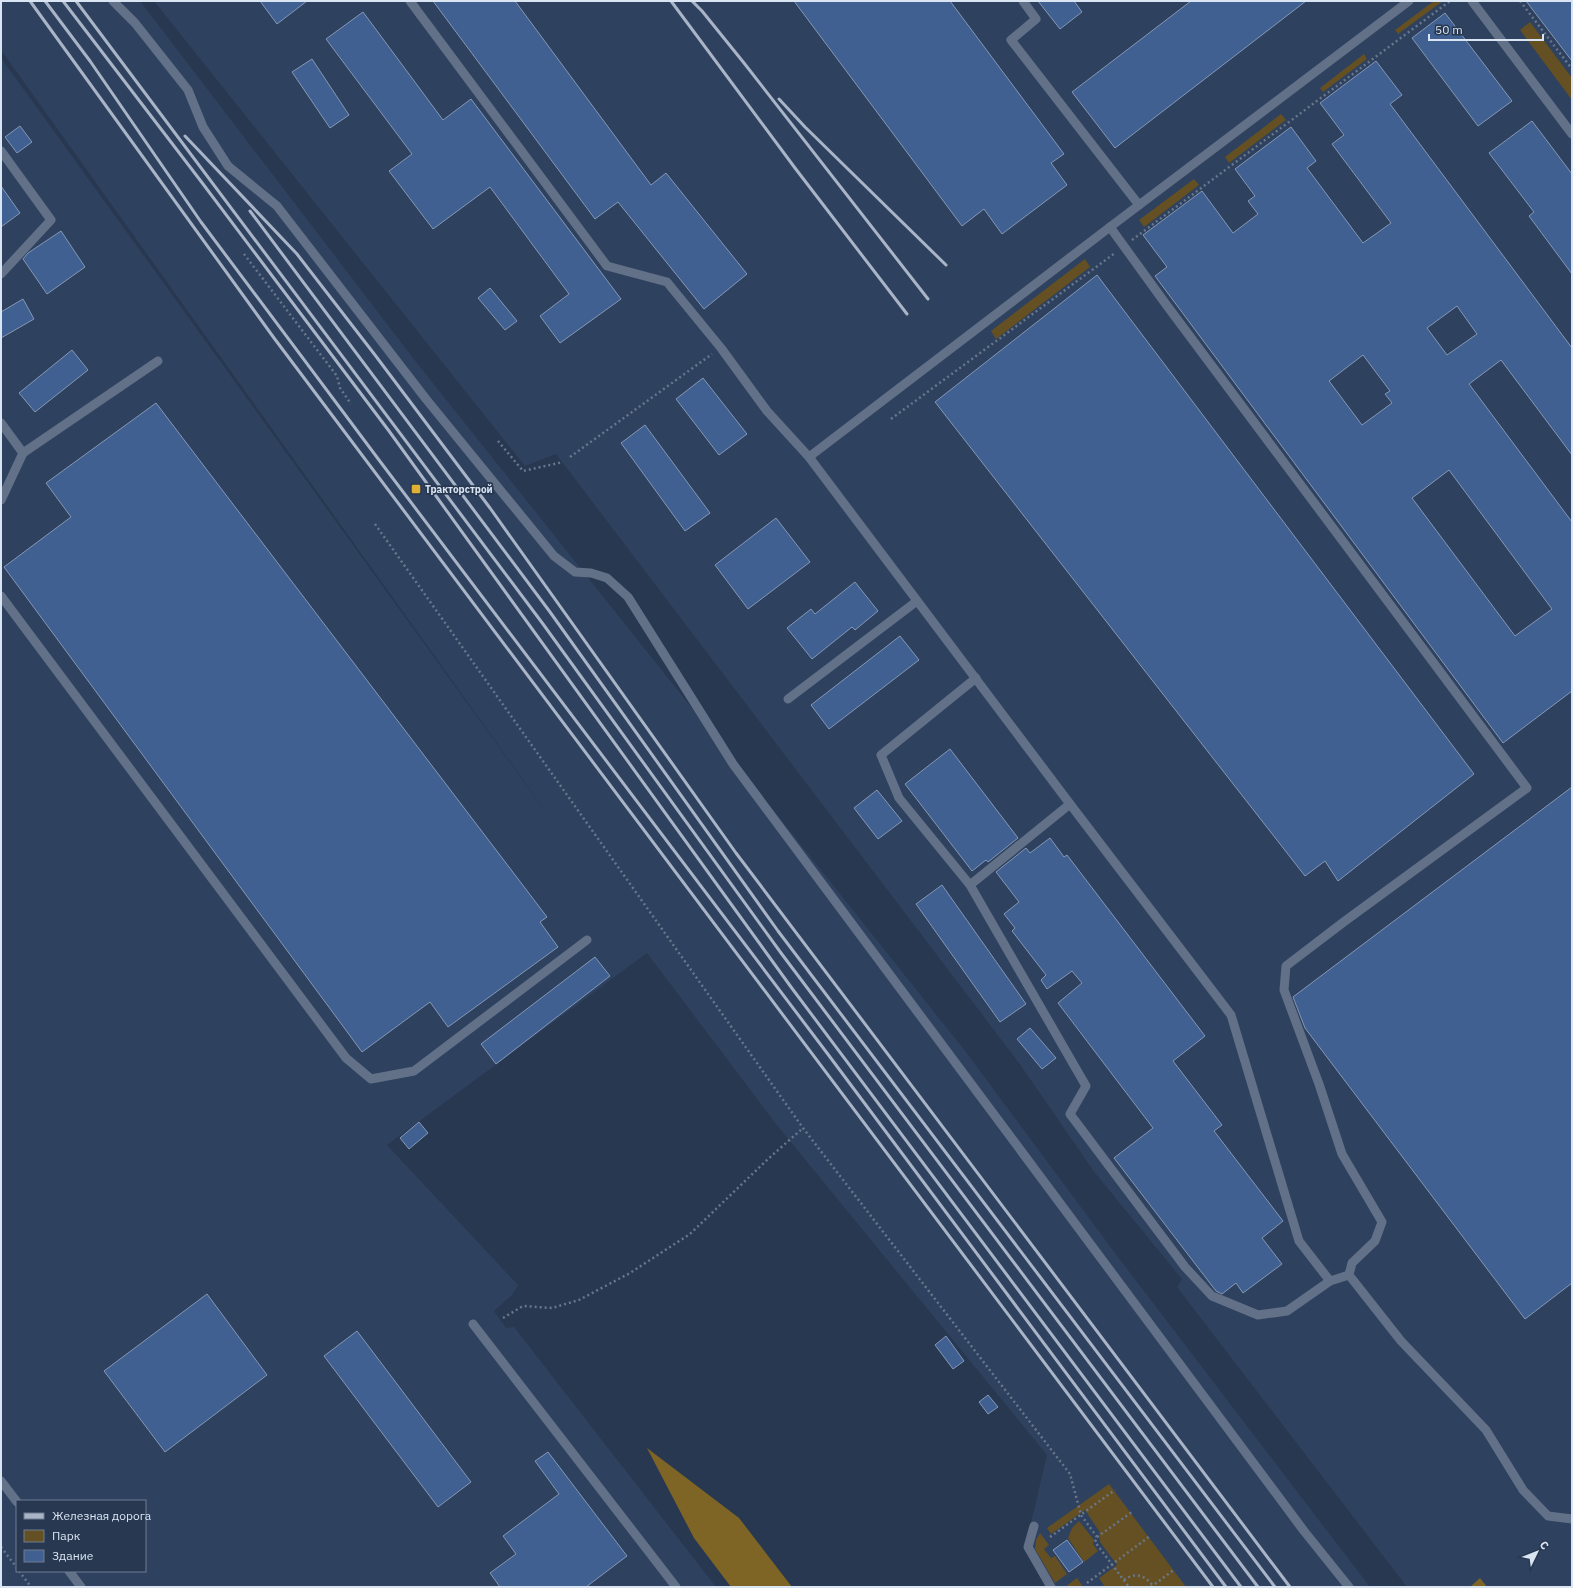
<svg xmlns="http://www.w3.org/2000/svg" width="1573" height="1588" font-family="'IBM Plex Sans',sans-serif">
  <rect width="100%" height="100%" fill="#283850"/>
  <g fill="#2e415f" fill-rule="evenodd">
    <path d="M1 1H140L413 358 966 1052 1118 1257 1370 1587H1056L1025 1548 1047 1455 776 1124 647 953 387 1145 518 1285 512 1295 494 1311 506 1328 514 1327 716 1587H1V58L564 837 1 50ZM17 1501H145V1571H17Z"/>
    <path d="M154 1H1572V1587H1407L1177 1287 1182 1279 1095 1173 1019 1063 556 454 525 466Z"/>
  </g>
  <g fill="#645022">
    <path d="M1434 1H1443L1398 34 1395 30Z"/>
    <path d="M1530 22 1572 78V100L1520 30Z"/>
    <path d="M1364 54 1367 59 1323 92 1320 88Z"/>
    <path d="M1281 114 1286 120 1229 163 1225 157Z"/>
    <path d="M1194 179 1199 185 1144 227 1139 220Z"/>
    <path d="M1085 259 1090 267 996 339 991 331Z"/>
    <path d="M1109 1484 1186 1587H1105L1099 1578 1117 1565 1100 1542 1099 1531 1085 1510 1051 1534 1047 1528Z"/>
    <path d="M1079 1521 1094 1540 1093 1544 1098 1551 1084 1562 1068 1538 1072 1528Z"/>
    <path d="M1040 1533 1049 1545 1044 1549 1051 1558 1055 1556 1067 1574 1055 1583 1035 1549 1036 1540Z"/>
    <path d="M1077 1578 1083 1587H1065Z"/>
  </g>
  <g fill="#7f6525">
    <path d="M647 1448 739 1518 792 1587H731L694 1538Z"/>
    <path d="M1480 1578 1487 1587H1470Z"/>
  </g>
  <g fill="#406091" stroke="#8598b5" fill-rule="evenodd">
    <path d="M260 1H307L277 24Z"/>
    <path d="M433 1H515L651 185 666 173 747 274 704 309 618 202 595 219Z"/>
    <path d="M794 1H950L1064 154 1051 163 1067 185 1002 234 984 209 962 226Z"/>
    <path d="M1038 1H1074L1082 12 1060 29Z"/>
    <path d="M1191 1H1306L1115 148 1072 92Z"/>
    <path d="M1526 1H1572V61Z"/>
    <path d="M363 12 443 120 471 99 621 299 560 343 540 316 569 294 490 187 433 229 389 171 412 154 326 39Z"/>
    <path d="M1445 13 1512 101 1478 126 1412 38Z"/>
    <path d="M312 59 349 115 330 128 292 72Z"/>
    <path d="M1376 61 1402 95 1390 104 1572 348V455L1501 360 1469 384 1572 522V691L1503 743 1155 276 1167 267 1143 235 1202 191 1233 233 1258 214 1248 201 1255 196 1235 169 1291 127 1316 161 1307 168 1363 243 1391 223 1332 144 1344 135 1320 103ZM1457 306 1477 334 1447 355 1427 328ZM1363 355 1390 391 1385 394 1392 403 1362 425 1329 381ZM1449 470 1552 609 1515 636 1412 498Z"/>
    <path d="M1532 121 1572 174V274L1529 216 1534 212 1489 153Z"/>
    <path d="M20 126 32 142 17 153 5 137Z"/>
    <path d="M1 186 20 213 1 227Z"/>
    <path d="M61 231 85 267 47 294 23 259 28 253Z"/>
    <path d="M1097 275 1474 774 1338 881 1325 861 1305 876 935 402Z"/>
    <path d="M490 288 517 321 505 330 478 298Z"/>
    <path d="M23 299 34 319 1 338V312Z"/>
    <path d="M72 350 88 370 35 412 19 393Z"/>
    <path d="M703 378 747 434 719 455 676 399Z"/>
    <path d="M156 403 547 917 540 922 558 947 448 1027 430 1002 362 1052 4 567 71 517 46 483Z"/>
    <path d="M645 425 710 513 685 531 621 443Z"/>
    <path d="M776 518 810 562 748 609 715 565Z"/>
    <path d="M855 582 878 611 855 630 852 627 812 659 787 628 811 609 815 614Z"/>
    <path d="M900 636 919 660 829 729 811 705Z"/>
    <path d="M950 749 1018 838 988 862 986 860 972 871 905 784Z"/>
    <path d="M1572 787V1283L1525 1319 1305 1028 1293 997Z"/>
    <path d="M877 790 902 821 878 839 854 808Z"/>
    <path d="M1050 838 1064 857 1067 855 1205 1036 1173 1061 1222 1125 1214 1131 1283 1221 1262 1238 1282 1264 1243 1293 1236 1283 1222 1294 1216 1291 1114 1158 1153 1128 1058 1003 1082 983 1072 971 1047 989 1041 980 1046 975 1012 931 1015 928 1004 914 1019 902 996 872 1026 848 1030 853Z"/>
    <path d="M942 885 1026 1004 1000 1022 916 904Z"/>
    <path d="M595 957 610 976 496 1064 481 1044Z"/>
    <path d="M1030 1028 1056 1058 1042 1069 1017 1039Z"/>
    <path d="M419 1122 428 1133 409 1149 400 1138Z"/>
    <path d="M207 1294 267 1375 165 1452 104 1371Z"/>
    <path d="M357 1331 471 1482 438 1507 324 1356Z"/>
    <path d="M946 1336 964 1361 953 1369 935 1345Z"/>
    <path d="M988 1395 998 1407 988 1414 979 1402Z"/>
    <path d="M548 1452 627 1556 586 1587H500L490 1573 516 1554 503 1536 559 1494 535 1461Z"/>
    <path d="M1067 1540 1083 1562 1069 1572 1053 1550Z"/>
  </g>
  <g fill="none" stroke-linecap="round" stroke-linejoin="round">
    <g stroke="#69778c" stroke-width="2.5" stroke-dasharray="2 3" stroke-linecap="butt">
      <path d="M1520 1 1572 69"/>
      <path d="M1132 240 1450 1"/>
      <path d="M244 254 337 376 340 388 351 404"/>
      <path d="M891 419 1115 253"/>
      <path d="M498 441 523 471 563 462"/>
      <path d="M570 457 712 354"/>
      <path d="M375 524 803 1128 1070 1474 1081 1515 1097 1537 1095 1542 1129 1587"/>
      <path d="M503 1318 523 1306 552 1308 579 1300 630 1273 690 1234 768 1159 803 1128"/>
      <path d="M1050 1537 1115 1490"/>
      <path d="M1097 1537 1132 1512"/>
      <path d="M1 1547 17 1568"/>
      <path d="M19 1571 31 1587"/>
      <path d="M1124 1580C1135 1572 1145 1575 1153 1586"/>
      <path d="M1087 1583 1150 1536"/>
      <path d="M1151 1587 1175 1569"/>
    </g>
    <g stroke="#627188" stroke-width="9">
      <path d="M113 1 135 23 188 90 203 127 228 166 277 206 426 399 554 556 575 572 591 573 607 578 628 597 733 764 1304 1531 1349 1587"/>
      <path d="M410 1 607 266 667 282 721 348 767 411 809 457 1070 804 1231 1015 1299 1241 1330 1281"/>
      <path d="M1023 1 1036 19 1011 40 1139 205"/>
      <path d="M1472 1 1572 134"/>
      <path d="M1 151 51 220 1 274"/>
      <path d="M1110 227 1165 303 1527 788 1345 921 1286 966 1284 990 1319 1084 1342 1154 1382 1222 1375 1241 1352 1263 1349 1275 1401 1341 1486 1430 1523 1490 1548 1516 1572 1519"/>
      <path d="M1 423 23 453 158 361"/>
      <path d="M809 457 1110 227 1409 1"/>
      <path d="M1 500 23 453"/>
      <path d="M1 596 346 1058 371 1079 414 1071 587 940"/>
      <path d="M976 678 881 755 899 798 970 885 1086 1086 1070 1114 1185 1267 1212 1296 1258 1315 1287 1311 1330 1281 1349 1275"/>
      <path d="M788 699 917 601"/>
      <path d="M970 885 1070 804"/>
      <path d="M473 1324 676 1587"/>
      <path d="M1 1481 17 1502"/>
      <path d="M1034 1526 1028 1547 1051 1587"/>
      <path d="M69 1571 81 1587"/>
    </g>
    <g stroke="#a9b5c7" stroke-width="3">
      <path d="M30 1 274 338 1213 1587"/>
      <path d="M45 1 90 61 201 222 379 460 827 1053 1226 1587"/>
      <path d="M63 1 200 180 389 431 791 987 1241 1587"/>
      <path d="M76 1 543 624 781 953 1258 1587"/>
      <path d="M671 1 795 168 907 314"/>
      <path d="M692 1 702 11 744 63 928 299"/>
      <path d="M779 99 805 127 946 265"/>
      <path d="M185 136 297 254 375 355 490 508 736 853 1290 1587"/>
      <path d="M250 211 550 612 778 931 1275 1587"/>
    </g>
  </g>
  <rect fill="#e0b034" stroke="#283850" stroke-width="1.5" x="411" y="484" width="10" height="10" rx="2"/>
  <g text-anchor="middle" stroke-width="3.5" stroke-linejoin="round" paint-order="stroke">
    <g font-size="10" font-weight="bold" fill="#dae5f4" stroke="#283850" text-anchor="start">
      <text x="425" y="493">Тракторстрой</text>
    </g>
  </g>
  <rect width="1573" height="1588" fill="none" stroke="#dae5f4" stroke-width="4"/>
  <rect x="16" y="1500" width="130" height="72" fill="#283850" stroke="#6f7d92"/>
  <rect x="24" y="1513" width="20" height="6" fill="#a9b5c7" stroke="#6f7d92"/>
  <text x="52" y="1520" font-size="12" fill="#dae5f4">Железная дорога</text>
  <rect x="24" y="1530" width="20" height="12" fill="#645022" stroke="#6f7d92"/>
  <text x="52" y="1540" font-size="12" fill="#dae5f4">Парк</text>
  <rect x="24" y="1550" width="20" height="12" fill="#406091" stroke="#6f7d92"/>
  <text x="52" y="1560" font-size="12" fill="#dae5f4">Здание</text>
  <g transform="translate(1537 1552) rotate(47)" stroke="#283850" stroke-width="3" paint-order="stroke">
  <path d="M0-3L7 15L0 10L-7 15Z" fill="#dae5f4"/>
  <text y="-6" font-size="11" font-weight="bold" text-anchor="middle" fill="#dae5f4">С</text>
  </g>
  <path d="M1429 34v6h114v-6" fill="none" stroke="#dae5f4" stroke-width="2"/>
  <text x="1435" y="34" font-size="12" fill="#dae5f4" stroke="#283850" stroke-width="3" paint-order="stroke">50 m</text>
</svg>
